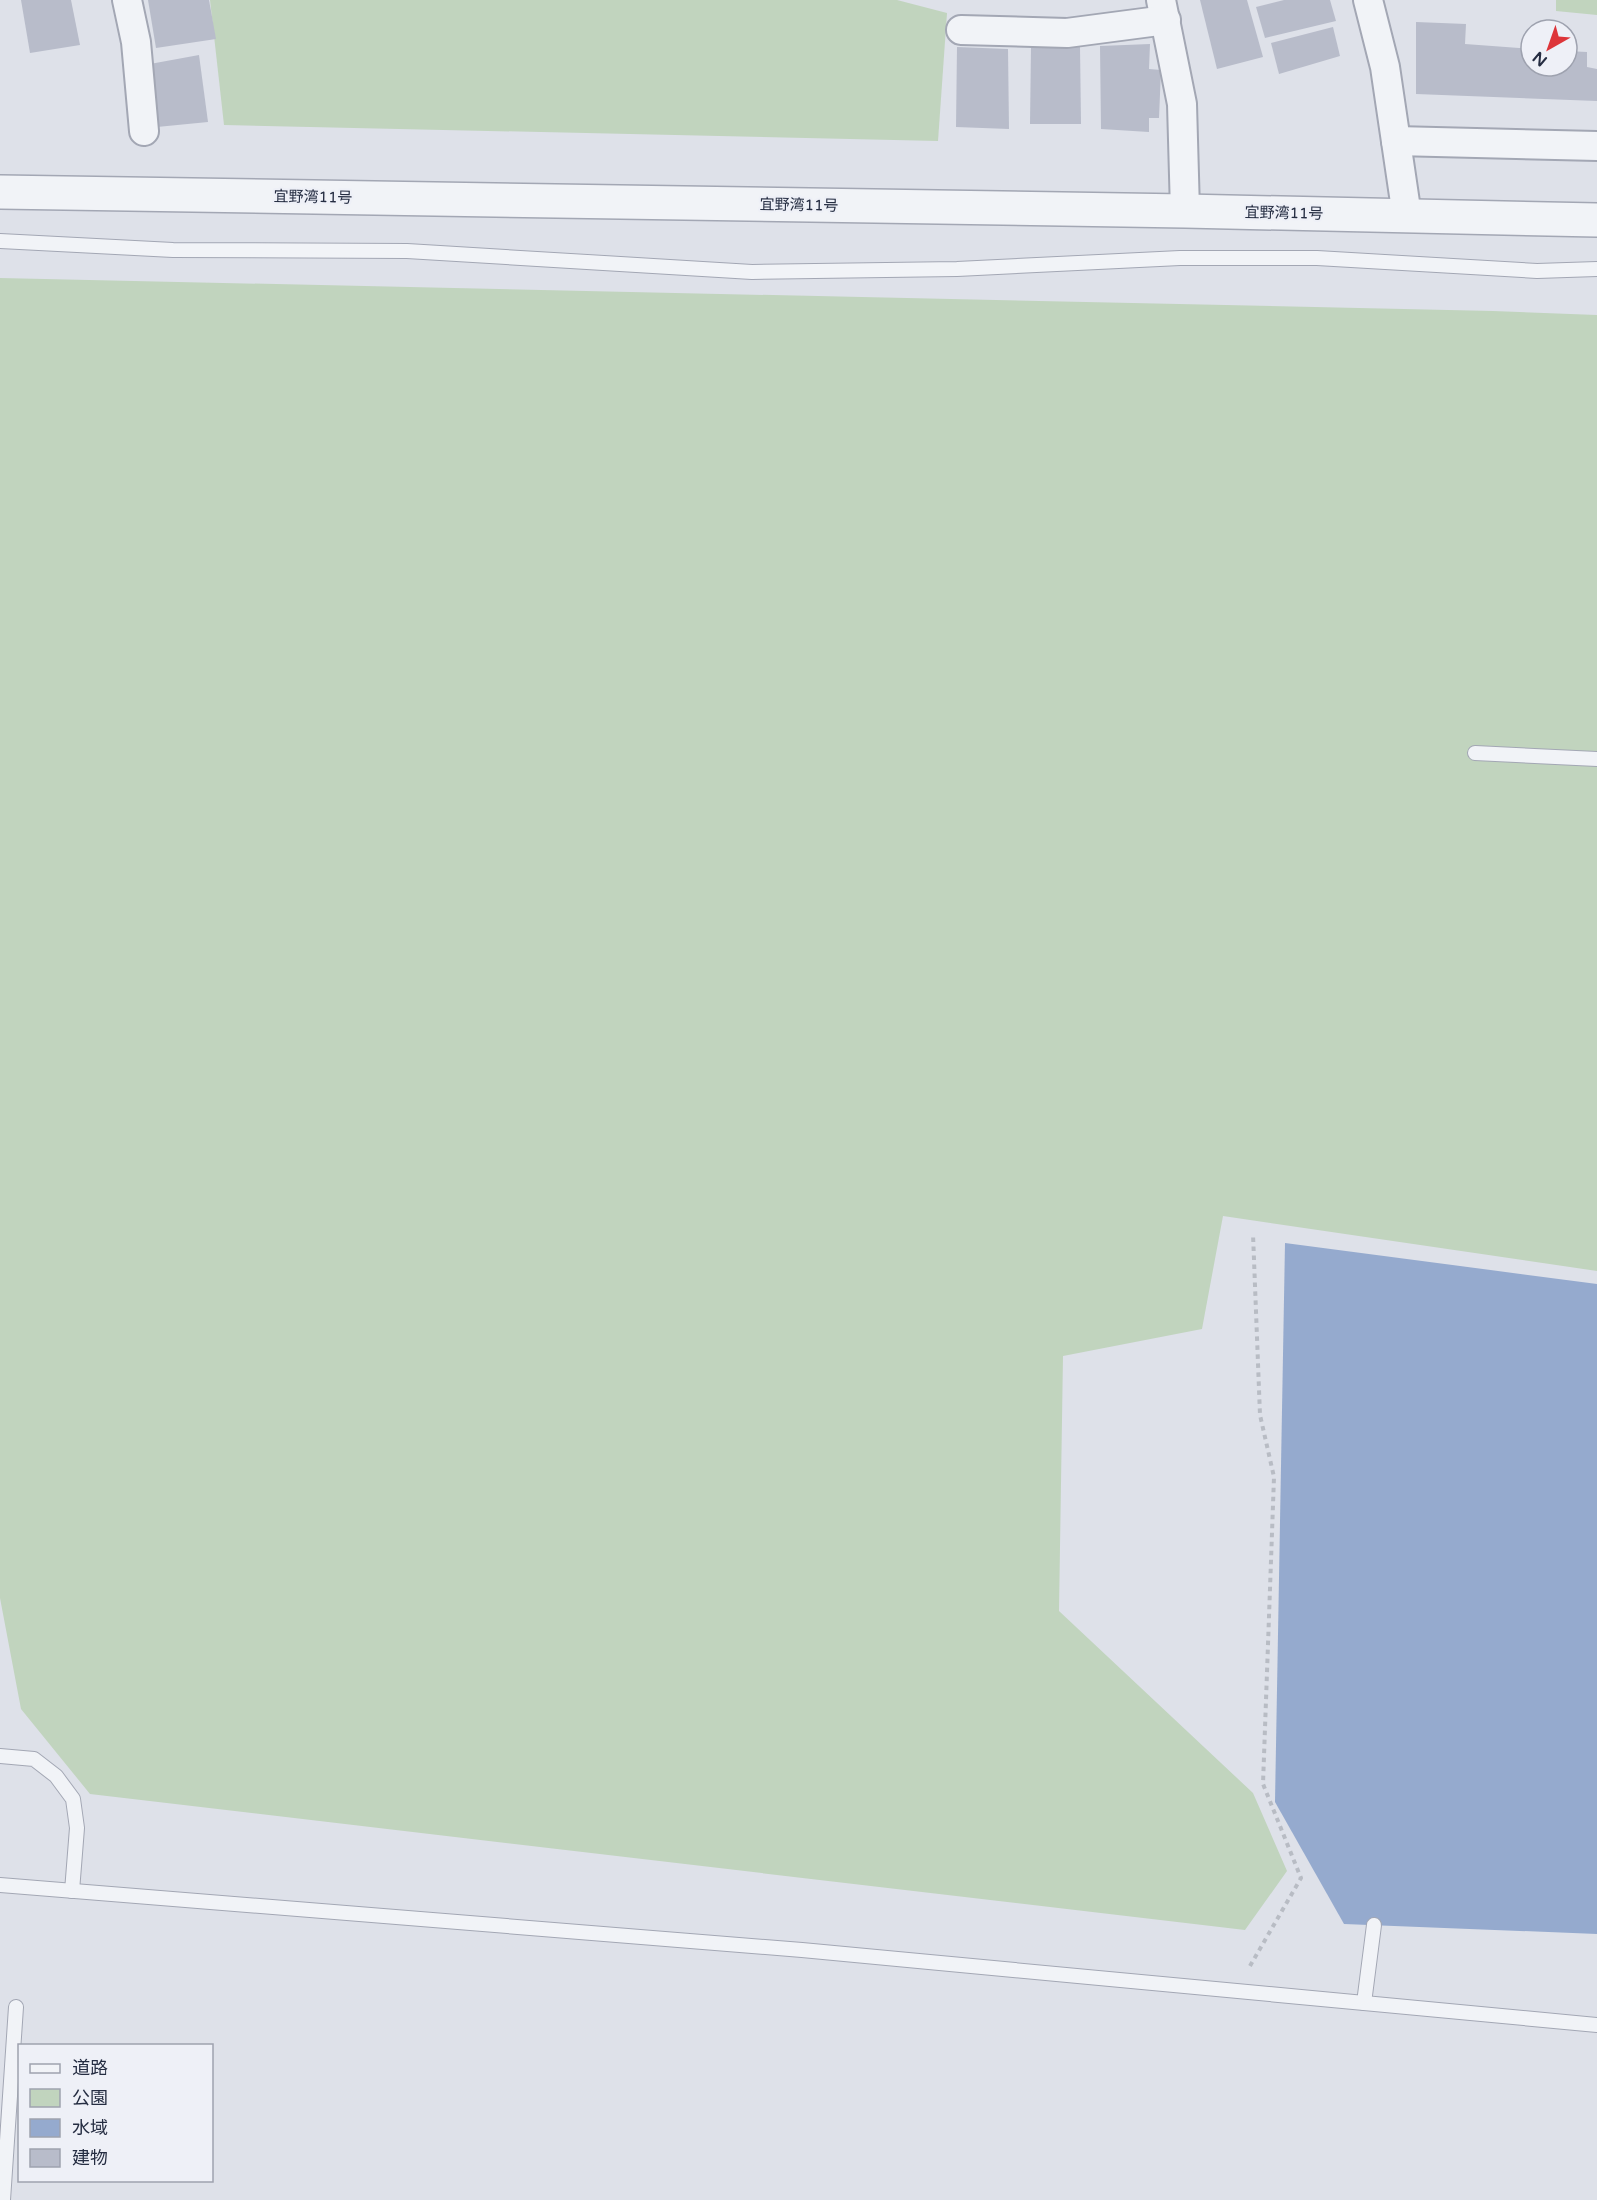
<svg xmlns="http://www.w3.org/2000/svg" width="1597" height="2200" font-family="'Varela Round','Noto Sans JP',sans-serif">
  <rect width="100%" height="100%" fill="#dee1e9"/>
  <g fill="#c1d4be">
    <path d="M210 0H897L947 13 938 141 224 125Z"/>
    <path d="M1556 0H1597V15L1556 11Z"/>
    <path d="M0 278 1493 311 1597 315V1271L1223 1216 1202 1329 1063 1356 1059 1611 1253 1793 1287 1871 1245 1930 90 1794 21 1709 0 1598Z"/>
  </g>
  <path fill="#95aace" d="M1285 1243 1597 1284V1934L1344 1924 1275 1802Z"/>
  <g fill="#b8bcca">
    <path d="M21 0H71L80 45 30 53Z"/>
    <path d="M148 0H209L216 39 156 48Z"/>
    <path d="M1200 0H1247L1263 57 1217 69Z"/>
    <path d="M1284 0H1330L1336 21 1265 38 1256 7Z"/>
    <path d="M1416 22 1466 24 1465 44 1531 49V66H1567V51L1587 52V67L1597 69V101L1416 94Z"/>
    <path d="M1333 27 1340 56 1279 74 1271 43Z"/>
    <path d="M1150 44 1149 69 1161 70 1159 118H1149V132L1101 129 1100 46Z"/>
    <path d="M957 47 1008 49 1009 129 956 127Z"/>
    <path d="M1031 47H1080L1081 124H1030Z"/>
    <path d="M199 55 208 122 157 127 150 64Z"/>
  </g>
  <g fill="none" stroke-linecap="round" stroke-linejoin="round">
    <g stroke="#a3a7b4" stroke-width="16">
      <g id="service">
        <path d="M0 241 173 250 407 251 752 272 957 269 1180 258H1317L1537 271 1597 269"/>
        <path d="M1475 753 1597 759"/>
        <path d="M0 1756 34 1759 56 1776 73 1799 77 1828 72 1891"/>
        <path d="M0 1885 802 1950 1597 2025"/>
        <path d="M1364 2003 1374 1925"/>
        <path d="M3 2200 16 2007"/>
      </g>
    </g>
    <g stroke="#a3a7b4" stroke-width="32">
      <g id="minor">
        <path d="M127 0 136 42 144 131"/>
        <path d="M1161 0 1182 104 1185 211"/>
        <path d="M1368 0 1385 67 1407 216"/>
        <path d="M961 30 1067 33 1166 20"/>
        <path d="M1396 141 1597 146"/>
      </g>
    </g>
    <g stroke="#a3a7b4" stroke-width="36">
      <path id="tertiary" d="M0 192 1185 211 1597 220"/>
    </g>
    <path stroke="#b8bcc4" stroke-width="4" stroke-dasharray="4.5 4.5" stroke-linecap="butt" d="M1250 1966 1301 1878 1263 1784 1274 1477 1260 1415 1253 1234"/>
    <use href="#service" stroke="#f1f3f7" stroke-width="14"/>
    <use href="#minor" stroke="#f1f3f7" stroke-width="28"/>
    <use href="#tertiary" stroke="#f1f3f7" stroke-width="33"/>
  </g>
  <g text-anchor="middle" stroke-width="4.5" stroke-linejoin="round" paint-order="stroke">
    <g font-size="15" fill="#252d42" stroke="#eef0f7">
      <text transform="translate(313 197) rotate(1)" y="5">宜野湾11号</text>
      <text transform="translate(799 205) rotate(1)" y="5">宜野湾11号</text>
      <text transform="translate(1284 213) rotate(1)" y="5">宜野湾11号</text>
    </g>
  </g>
  <rect x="18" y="2044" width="195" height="138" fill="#eef0f7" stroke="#9ea2af" stroke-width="1.5"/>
  <rect x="30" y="2064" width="30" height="9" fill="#f1f3f7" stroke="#9ea2af" stroke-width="1.5"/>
  <text x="72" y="2074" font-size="18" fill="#252d42">道路</text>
  <rect x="30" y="2089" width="30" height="18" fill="#c1d4be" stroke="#9ea2af" stroke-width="1.5"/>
  <text x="72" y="2104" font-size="18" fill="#252d42">公園</text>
  <rect x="30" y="2119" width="30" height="18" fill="#95aace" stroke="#9ea2af" stroke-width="1.5"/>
  <text x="72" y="2134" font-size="18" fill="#252d42">水域</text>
  <rect x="30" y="2149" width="30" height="18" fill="#b8bcca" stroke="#9ea2af" stroke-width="1.5"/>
  <text x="72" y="2164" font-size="18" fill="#252d42">建物</text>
  <g transform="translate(1549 48) rotate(220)"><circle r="28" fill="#eef0f7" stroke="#9ea2af" stroke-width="1.5"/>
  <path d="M0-4.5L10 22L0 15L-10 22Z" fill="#dd353a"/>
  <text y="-9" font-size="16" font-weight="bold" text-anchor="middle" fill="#252d42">N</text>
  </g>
</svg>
